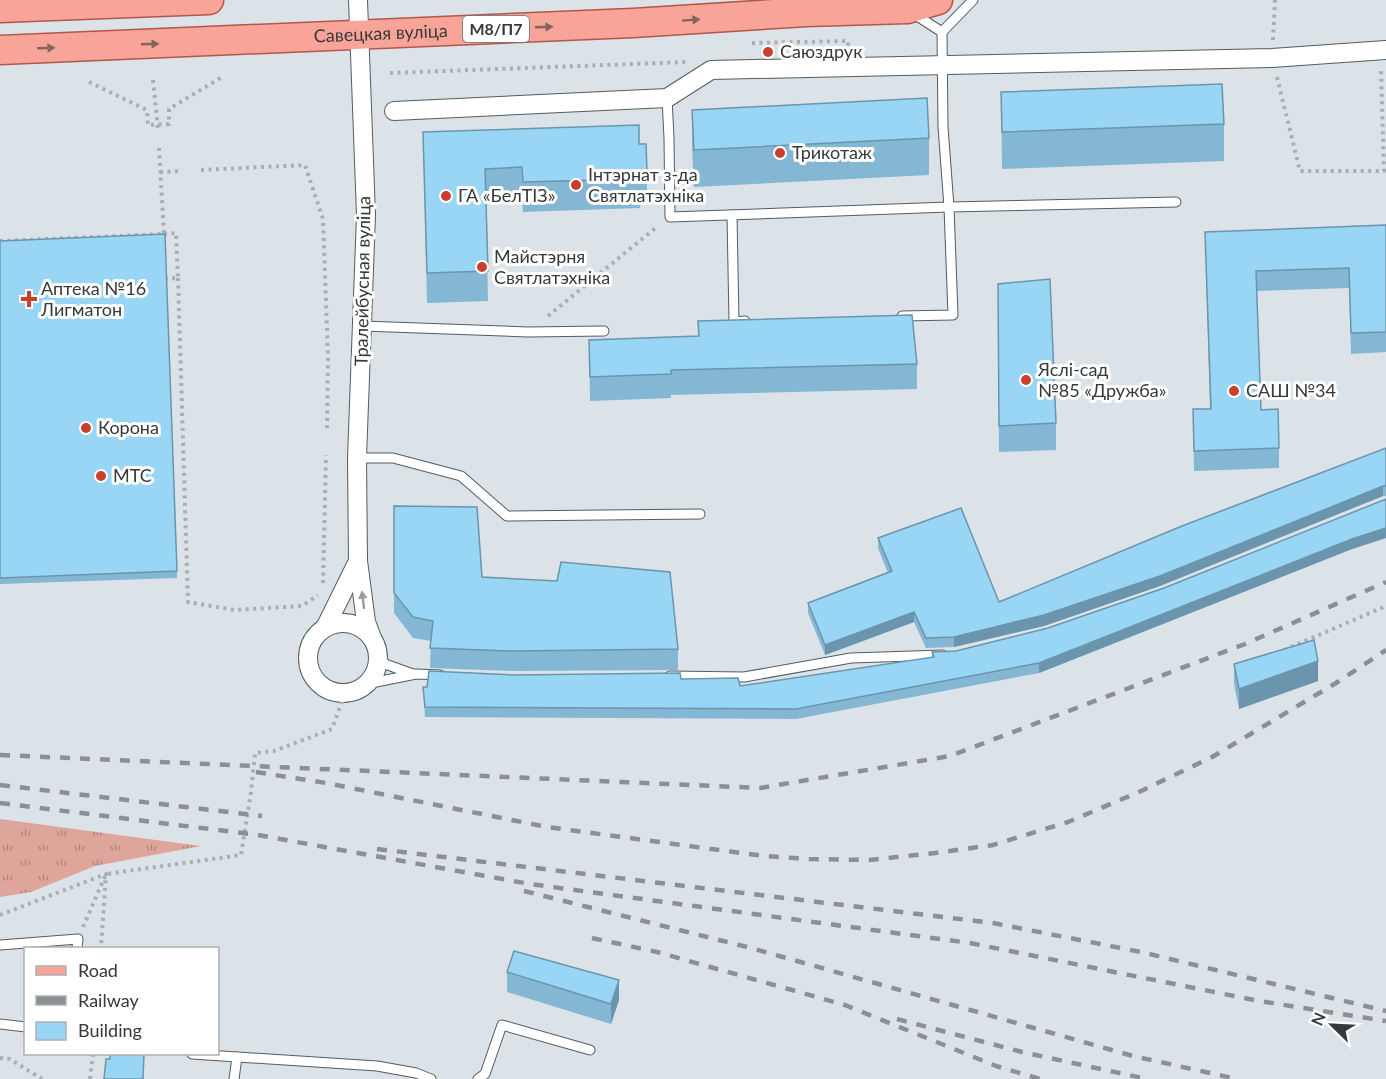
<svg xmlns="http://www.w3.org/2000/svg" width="1386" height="1079" font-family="Lato,sans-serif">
  <defs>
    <pattern id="grass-tufts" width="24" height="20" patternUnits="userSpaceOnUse" patternTransform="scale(1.5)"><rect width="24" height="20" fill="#dea69b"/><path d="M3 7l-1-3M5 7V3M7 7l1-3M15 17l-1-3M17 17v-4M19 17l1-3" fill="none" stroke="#b5887f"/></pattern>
  </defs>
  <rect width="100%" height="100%" fill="#dbe3e8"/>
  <path fill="url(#grass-tufts)" d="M0 819 201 846 95 866 31 892 0 897Z"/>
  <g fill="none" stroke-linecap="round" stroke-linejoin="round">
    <g stroke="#545c60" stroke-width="11">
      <g id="lane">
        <path d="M914 14 942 32"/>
        <path d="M667 98 669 138 670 217 949 207 943 127 942 32 973 0"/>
        <path d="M732 215 734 322 745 321"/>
        <path d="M902 316 953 315 949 207 1176 202"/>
        <path d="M362 326 528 332 604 331"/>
        <path d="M357 458H393L461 476 507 516 700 514"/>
        <path d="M378 653 385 664 413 674"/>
        <path d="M670 676 744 677 851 658 942 655"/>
        <path d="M366 684 416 674 440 675"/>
        <path d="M0 945 78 939 77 948"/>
        <path d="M0 1024 26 1027"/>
        <path d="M192 1054 377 1066 416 1073 431 1079"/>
        <path d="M234 1079 237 1057"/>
        <path d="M478 1079 485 1074 502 1025 590 1050"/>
      </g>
    </g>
    <g stroke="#545c60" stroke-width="20">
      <g id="street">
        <path d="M358 0 366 215 357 458 358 561 366 622 372 638"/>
        <path d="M394 111 667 98 711 70 1272 58 1386 50"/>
        <circle cx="343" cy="658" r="35"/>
        <path d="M326 626 358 561"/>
      </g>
    </g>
    <g stroke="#b2584b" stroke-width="31">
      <g id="primary">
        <path d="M0 8 209 0"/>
        <path id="s1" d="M0 50 633 23 806 12 907 9 938 0"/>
      </g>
    </g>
    <g stroke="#a8afb3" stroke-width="4" stroke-dasharray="3 4.5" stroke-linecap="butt">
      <path d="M1273 40 1275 0"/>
      <path d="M752 43 848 41V48"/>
      <path d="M390 73 686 62"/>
      <path d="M1277 77 1300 171H1384L1381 69"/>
      <path d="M153 80 158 129"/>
      <path d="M89 82 147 110 148 125 169 124V109L222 77"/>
      <path d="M201 170 305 165 323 219 328 357 327 428"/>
      <path d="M160 172 181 171"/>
      <path d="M164 234 176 233 178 278 166 279"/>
      <path d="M0 241 164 234 159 148"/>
      <path d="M178 278 188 602 234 610 302 606 318 595"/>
      <path d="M548 316 658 226"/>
      <path d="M323 583 326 455"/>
      <path d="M1284 650 1386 606"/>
      <path d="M0 915 106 874 101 948"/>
      <path d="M83 927 106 874 241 855 251 792 255 753 274 751 332 729 345 693"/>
      <path d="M0 1058 10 1059 42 1079"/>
      <path d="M90 1079 93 1054"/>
    </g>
    <use href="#lane" stroke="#fff" stroke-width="9"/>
    <use href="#street" stroke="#fff" stroke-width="18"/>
    <use href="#primary" stroke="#f9a498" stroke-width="28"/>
    <g stroke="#8a9093" stroke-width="4.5" stroke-dasharray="10 10" stroke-linecap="butt">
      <path d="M0 755 760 788 950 756 1245 644 1386 582"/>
      <path d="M256 772 326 783 547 827 764 856 809 859 869 860 935 853 993 845 1068 822 1139 792 1212 757 1336 683 1386 650"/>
      <path d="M0 785 262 816"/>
      <path d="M0 803 258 835 530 884 970 943 1259 1001 1386 1021"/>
      <path d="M377 849 993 923 1141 952 1386 1011"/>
      <path d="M524 891 751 948 1133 1056 1237 1079"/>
      <path d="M592 938 657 952 845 1005 996 1066 1040 1079"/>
      <path d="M897 1019 1022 1052 1147 1079"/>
    </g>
  </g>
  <g fill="#84b7d3">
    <path d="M1001 92 1224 124V161L1002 169Z"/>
    <path d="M692 110 929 138V175L694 187 692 147Z"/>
    <path d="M423 132 639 144 647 171V200L640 201V208L523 212 522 197 486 198 488 301 427 303Z"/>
    <path d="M1386 225V352L1351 354 1349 288 1257 291 1261 410 1279 448V468L1194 471 1193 409H1210L1205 232Z"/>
    <path d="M0 241 177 571V578L0 584Z"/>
    <path d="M998 284 1056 423V450L999 452Z"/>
    <path d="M698 321 917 364V389L671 395V398L590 401 589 340 698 336Z"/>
    <path d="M1386 448V496H1383L1160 586 1044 626 954 647 926 648 914 622 825 655 808 613V603L888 573 878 548V538L999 602Z"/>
    <path d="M1386 499V538L1352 549 1039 673 796 719 425 717 423 687 513 675 681 679 740 686 932 658V652L956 651 1048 628 1164 588Z"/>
    <path d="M394 506 482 577 678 649V670L513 671 430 668 431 641 413 638 394 613Z"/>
    <path d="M1234 664 1318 681 1239 709 1234 684Z"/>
    <path d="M507 972 619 1000 611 1024 507 992Z"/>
  </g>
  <g fill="#6b95ac">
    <path d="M1383 486V496L1160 586 1044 626 954 647V637Z"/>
    <path d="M1386 528V538L1352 549 1039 673V663L1352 539Z"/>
    <path d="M914 612V622L825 655V645Z"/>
    <path d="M1318 661V681L1239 709V689Z"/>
    <path d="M619 980V1000L611 1024V1004Z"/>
  </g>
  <g fill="#99d5f5" stroke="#6b95ac" stroke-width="1.5">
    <path d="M1222 84 1224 124 1002 132 1001 92Z"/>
    <path d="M927 98 929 138 694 150 692 110Z"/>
    <path d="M639 125V144H646L647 171H640V179L523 182 522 167 485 169 488 271 427 273 423 132Z"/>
    <path d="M1386 225V332L1351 333 1349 268 1256 271 1261 410 1278 409 1279 448 1194 451 1193 409H1211L1205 232Z"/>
    <path d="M165 234 177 571 0 578V241Z"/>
    <path d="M1050 279 1056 423 999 426 998 284Z"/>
    <path d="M912 315 917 364 671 370V374L590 377 589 340 699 336 698 321Z"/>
    <path d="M1386 448V486H1383L1160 576 1044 615 954 637 926 638 914 612 825 645 808 603 892 571 878 538 961 508 999 602 1182 526Z"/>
    <path d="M1386 499V528L1352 539 1039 663 796 709 425 707 423 687H427L429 671 513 675 680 673 681 679 738 678 740 686 934 657 932 652 956 651 1048 628 1164 588Z"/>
    <path d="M394 506 477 507 482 577 557 581 561 562 670 572 678 649 513 651 430 648 433 621 413 617 394 593Z"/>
    <path d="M1314 640 1318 661 1239 689 1234 664Z"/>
    <path d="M514 951 619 980 611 1004 507 972Z"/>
    <path d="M110 1053H144L143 1079H104L106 1059H110Z"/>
  </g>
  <defs><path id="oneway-solid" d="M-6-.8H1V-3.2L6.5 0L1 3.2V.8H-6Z" transform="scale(1.5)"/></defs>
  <g fill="#836460">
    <use href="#oneway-solid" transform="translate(691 20) rotate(-4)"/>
    <use href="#oneway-solid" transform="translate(544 27) rotate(-2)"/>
    <use href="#oneway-solid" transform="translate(150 44) rotate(-2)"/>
    <use href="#oneway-solid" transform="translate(46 48) rotate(-2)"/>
  </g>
  <use fill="#9a9c9c" href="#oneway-solid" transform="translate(363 600) rotate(-97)"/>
  <g fill="#ca3e2c" stroke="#fff" stroke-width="2">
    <circle cx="768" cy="52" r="6"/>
    <circle cx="780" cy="153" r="6"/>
    <circle cx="576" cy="185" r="6"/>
    <circle cx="446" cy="196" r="6"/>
    <circle cx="482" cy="267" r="6"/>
    <path d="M26 290h6v6h6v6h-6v6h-6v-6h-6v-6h6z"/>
    <circle cx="1026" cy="380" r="6"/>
    <circle cx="1234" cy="391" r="6"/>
    <circle cx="86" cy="428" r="6"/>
    <circle cx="101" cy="476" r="6"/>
  </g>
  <g text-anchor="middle" stroke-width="6" stroke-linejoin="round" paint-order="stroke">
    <rect fill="#fff" stroke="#727475" stroke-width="1.5" x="463" y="16" width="66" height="26" rx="4.5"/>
    <g font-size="16" font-weight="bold" fill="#35393a">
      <text x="496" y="35">М8/П7</text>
    </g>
    <g font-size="18" fill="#35393a" stroke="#fff">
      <text dy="6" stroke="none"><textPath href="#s1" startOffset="381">Савецкая вуліца</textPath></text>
      <text transform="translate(363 281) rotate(-89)" y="6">Тралейбусная вуліца</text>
    </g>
    <g font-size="18" fill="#35393a" stroke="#fff" text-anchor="start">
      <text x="780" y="58">Саюздрук</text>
      <text x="792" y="159">Трикотаж</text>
      <text x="588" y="181">Інтэрнат з-да<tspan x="588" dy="21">Святлатэхніка</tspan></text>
      <text x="458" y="202">ГА «БелТІЗ»</text>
      <text x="494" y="263">Майстэрня<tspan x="494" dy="21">Святлатэхніка</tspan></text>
      <text x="41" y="295">Аптека №16<tspan x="41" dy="21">Лигматон</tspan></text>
      <text x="1038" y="376">Яслі-сад<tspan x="1038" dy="21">№85 «Дружба»</tspan></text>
      <text x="1246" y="397">САШ №34</text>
      <text x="98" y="434">Корона</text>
      <text x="113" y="482">МТС</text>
    </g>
  </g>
  <rect x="24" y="947" width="195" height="108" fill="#ffffff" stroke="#aeb0b0" stroke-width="1.5"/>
  <rect x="36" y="966" width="30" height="9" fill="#f9a498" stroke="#aeb0b0" stroke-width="1.5"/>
  <text x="78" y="977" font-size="18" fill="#35393a">Road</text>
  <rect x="36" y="996" width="30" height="9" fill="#8a9093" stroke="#aeb0b0" stroke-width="1.5"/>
  <text x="78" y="1007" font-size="18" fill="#35393a">Railway</text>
  <rect x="36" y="1022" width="30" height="18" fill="#99d5f5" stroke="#aeb0b0" stroke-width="1.5"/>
  <text x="78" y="1037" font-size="18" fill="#35393a">Building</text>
  <g transform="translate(1332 1025) rotate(294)" stroke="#ffffff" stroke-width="4.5" paint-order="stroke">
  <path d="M0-4.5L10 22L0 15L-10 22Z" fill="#35393a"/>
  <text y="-9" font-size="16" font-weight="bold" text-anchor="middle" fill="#35393a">N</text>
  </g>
</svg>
